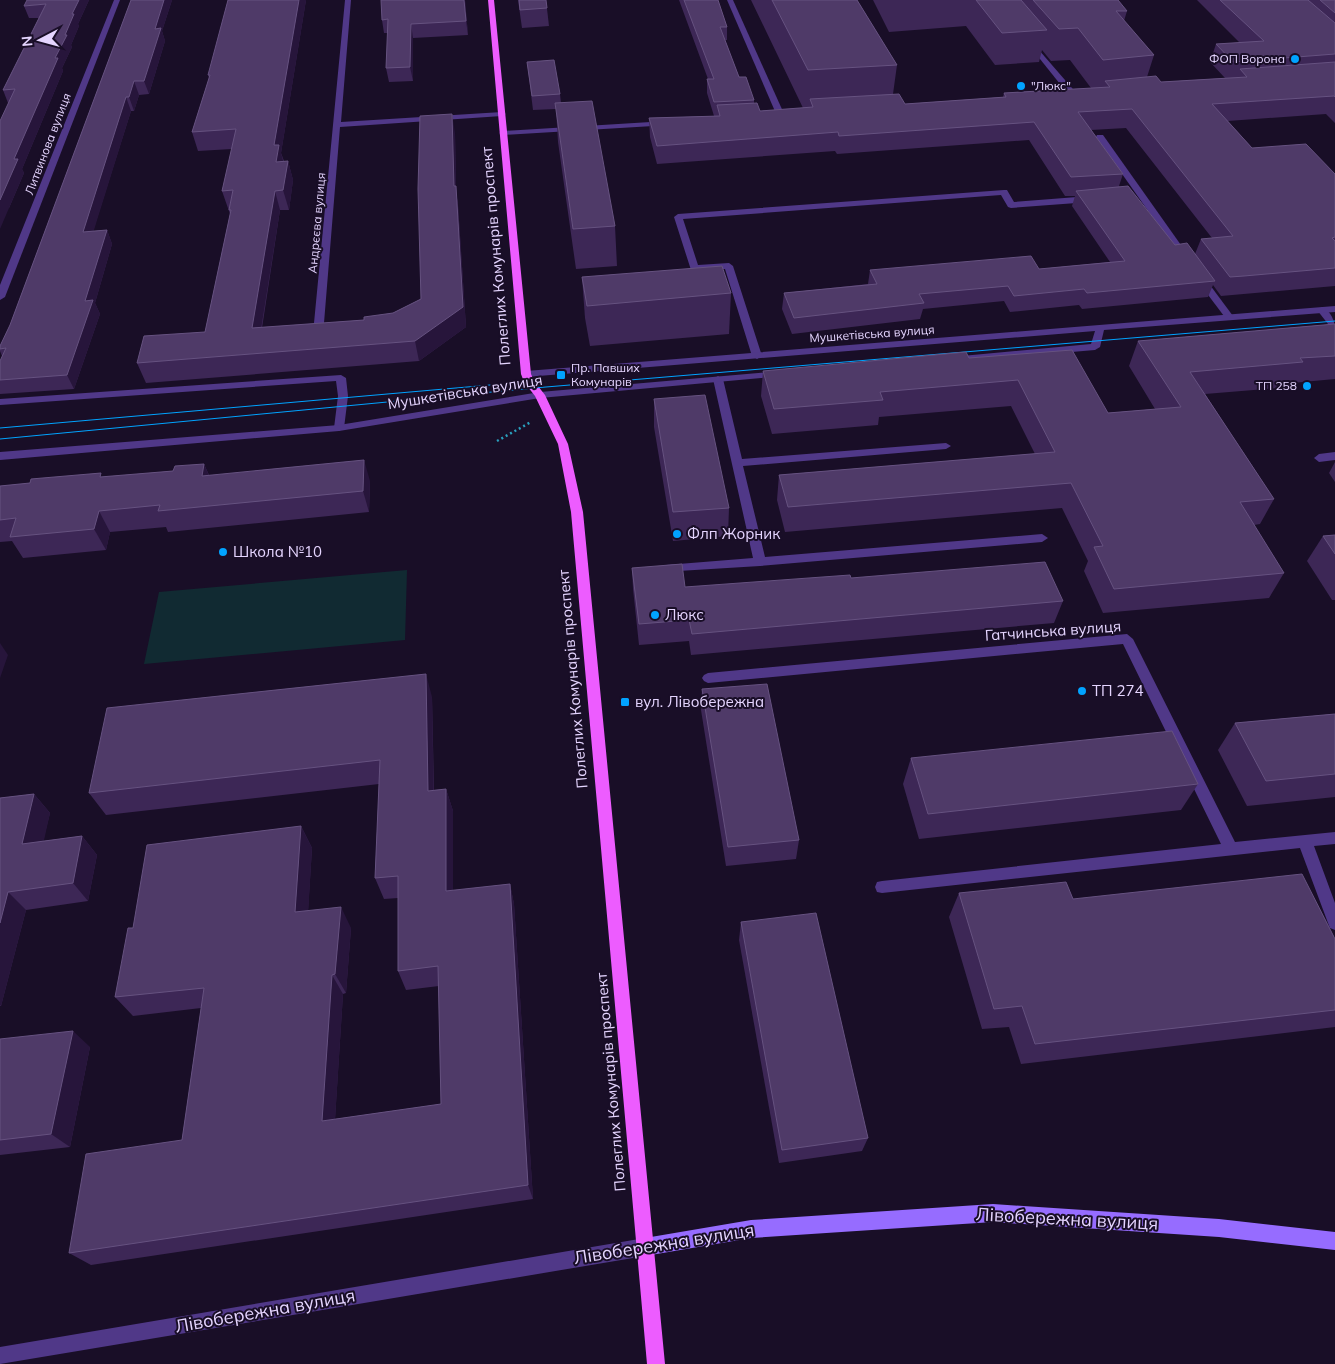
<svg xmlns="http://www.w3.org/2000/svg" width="1335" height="1364" font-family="Mulish,sans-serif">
  <rect width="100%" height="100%" fill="#190e27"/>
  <path fill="#112a32" d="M407 570 405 640 144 664 159 592Z"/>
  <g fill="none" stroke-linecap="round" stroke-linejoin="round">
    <path stroke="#2aa0be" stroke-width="2.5" stroke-dasharray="2 3" stroke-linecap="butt" d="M497 441 531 422"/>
    <g fill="#503888" fill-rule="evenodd">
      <path d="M1097 135H1103L1188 255V259H1182L1096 137Z"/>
      <path d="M1004 190H1007L1014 202 1090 196 1094 199 1090 202 1011 208 1008 207 1001 195 683 219 698 265 729 263 733 266 762 356 757 359 752 356 725 269 691 270 674 217 678 214Z"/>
      <path d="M1201 276 1204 277 1233 316V320H1227L1196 279Z"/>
      <path d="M1322 307C1331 311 1335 321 1335 330L1332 329 1317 310Z"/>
      <path d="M341 375 346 378 348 396 344 428 339 431 334 428 338 396 336 381 0 405V399Z"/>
      <path d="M718 376 723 379 742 459 946 443 951 446 946 449 743 466 765 557 1042 534 1048 538 1042 542 760 566 662 572 660 569 662 566 666 565 753 558 713 379Z"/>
      <path d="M1335 452V460L1319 462 1314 458 1319 454Z"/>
      <path d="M1127 634 1133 639 1235 842 1335 832V844L1314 846 1335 903V930L1330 928 1328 923 1300 848 882 893 877 892 875 887 877 882 882 881 1221 844 1123 644 708 683 704 681 702 678 704 675 708 673Z"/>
    </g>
    <g fill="#503888" fill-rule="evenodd">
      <path d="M114 0H120L5 297 0 300V285Z"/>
      <path d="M345 0H351L341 122 502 112 506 114 502 116 340 127 324 323 319 326 314 323Z"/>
      <path d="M727 0H733L785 116 784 118 777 116Z"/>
      <path d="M1028 42H1032L1078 95V99H1072L1028 44Z"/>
      <path d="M667 121H670V125L503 135 499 133 503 131Z"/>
      <path d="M1335 306V312L1104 330 1100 347 1095 350 954 362 951 361V357L1091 344 1095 331 526 377 521 374 526 371Z"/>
      <path d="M780 371 785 374 783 376 540 398 339 431 0 460V452L339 425 540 392Z"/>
    </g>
    <path fill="#503888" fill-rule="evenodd" d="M645 1238 651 1241 654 1247 651 1253 645 1256 0 1364V1347Z"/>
    <path fill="#966cff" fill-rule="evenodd" d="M993 1204 1219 1219 1335 1232V1250L1219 1237 993 1222 751 1238 645 1256 639 1253 636 1247 639 1241 645 1238 751 1220Z"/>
    <path fill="#ed5cff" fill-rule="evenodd" d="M488 0H494L531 374 534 381 545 395 568 444 583 512 665 1364H647L571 512 558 444 535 396 524 382 521 374Z"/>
    <g stroke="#01a3ff" stroke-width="1">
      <path d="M0 428 490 385"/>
      <path d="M0 439 534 388 1335 321"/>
    </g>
  </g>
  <g fill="#3d2756" fill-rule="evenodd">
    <path d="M89 0 78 24 79 26 71 45 72 47 62 68 63 71 22 169 24 173 9 208 8 103 3 90 39 18H29L24 6Z"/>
    <path d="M131 0H172L162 31 165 41 149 94 139 95 134 111H131L93 231 107 230 112 244 95 303 100 314 74 389 0 394V380L2 356 0 351V346L10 325Z"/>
    <path d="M306 0 281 153 284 161H288L293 180 289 210H280L262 328 364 320 393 313 421 299 455 133 456 191 458 205 466 327 419 361 146 383 137 363 205 332 230 214 222 191 232 149 198 151 192 132 209 78 208 75Z"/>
    <path d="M465 0 468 35 413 38V81L389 82 386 68 388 33H384L382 20Z"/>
    <path d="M518 0H546L549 26 522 28Z"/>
    <path d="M679 0H718L727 27V40H725L739 77 754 100V103L760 111 803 108 751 0H857L897 65 893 94 905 104 1003 97 1004 93 1091 88 1070 60 1051 61 1042 50 1039 62 995 65 966 26 889 32 873 0H1118L1127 11 1124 21 1154 55 1147 77 1161 82 1225 78 1210 62 1216 44 1240 43 1197 0H1335V123L1326 114 1228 121 1252 148 1335 174V286L1221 296 1213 285 1208 297 1082 309 1079 305 1010 312 1004 301 923 309 920 319 792 334 782 309 784 293 868 284 870 270 1039 269 1110 262 1072 206 1075 196H1065L1029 140 837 154 835 151 657 164 650 137 649 118 714 116 707 93V79H708ZM1126 128 1212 238 1201 239 1195 254 1175 245 1119 186 1123 174 1091 130Z"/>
    <path d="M527 62 560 94 561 103 615 226 617 266 576 269 558 142 556 109 533 110Z"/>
    <path d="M582 277 731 293 729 334 590 346 585 318Z"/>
    <path d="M1335 324V379L1292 383 1290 387 1205 394 1274 499 1260 524 1254 525 1284 573 1269 598 1103 613 1084 571 1088 561 1062 508 785 532 777 500 779 475 1035 454 1011 406 879 417 878 425 772 434 761 396 763 371 969 358 1108 413 1155 409 1129 366 1138 341Z"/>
    <path d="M654 399 729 508 728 536 673 541 654 427Z"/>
    <path d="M1335 462V482L1329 473Z"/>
    <path d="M204 464 209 475 370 481 369 512 168 532 166 527 110 532 106 550 23 558 12 541 0 542V486L173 471Z"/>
    <path d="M1335 535V600H1332L1307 561 1323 536Z"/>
    <path d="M632 568 685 587 851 578 1063 601 1054 623 691 655 689 641 639 645 633 589Z"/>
    <path d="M702 689 799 840 796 859 726 866 701 710Z"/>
    <path d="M432 697 434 790 446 789 453 811V891L510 884 514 904 533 1199 91 1265 69 1253 182 1140 201 1008 133 1016 115 997 133 928 301 826 312 848 308 911 351 928 346 993 343 994 335 1119 441 1104 439 986 406 990 398 971V898L384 899 375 878 379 784 106 815 89 793Z"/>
    <path d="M1335 714V797L1247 806 1218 750 1235 723Z"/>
    <path d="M911 758 1198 784 1181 810 919 839 903 784Z"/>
    <path d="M34 794 50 813 43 841 82 836 97 855 88 901 26 910 1 1006H0V798Z"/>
    <path d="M959 893 1073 899 1335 939V1027L1021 1064 1009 1027 982 1029 949 917Z"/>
    <path d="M741 922 868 1138 862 1151 779 1163 739 940Z"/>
    <path d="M0 1039 90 1047 70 1147 0 1155Z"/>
  </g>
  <g fill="#27153b">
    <path d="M79 0H89L78 24 79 26 71 45 72 47 62 68 63 71 22 169 24 173 0 229V200L14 159 55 58 72 14Z"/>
    <path d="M164 0H172L162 31 165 41 149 94 144 81 155 29Z"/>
    <path d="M299 0H306L281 153 284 164 276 162 274 145Z"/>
    <path d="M464 0H465L468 35 466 21Z"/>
    <path d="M411 24 413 38V81L410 67Z"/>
    <path d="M134 81 139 95 134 111 129 97Z"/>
    <path d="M126 97 131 111 89 246 83 232Z"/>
    <path d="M452 114 455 133 456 191 458 205 466 327 419 361 415 341 454 186Z"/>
    <path d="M288 161 293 180 289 210 283 190Z"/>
    <path d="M275 191 280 210 258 348 252 328Z"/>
    <path d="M107 230 112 244 95 303 100 314 74 389 67 375 85 301Z"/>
    <path d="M364 460 370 481 369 512 363 491Z"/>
    <path d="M204 464 213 485 202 476Z"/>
    <path d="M99 511 110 532 106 550 94 529Z"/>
    <path d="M0 643 8 655 0 678Z"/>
    <path d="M426 674 432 697 434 813 428 791Z"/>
    <path d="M446 789 453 811V912L446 891Z"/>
    <path d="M34 794 50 813 39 863 22 844Z"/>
    <path d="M301 826 312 848 307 932 295 912Z"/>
    <path d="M82 836 97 855 88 901 73 883Z"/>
    <path d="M510 884 514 904 533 1199 528 1185Z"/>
    <path d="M8 892 26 910 1 1006 0 1005V923Z"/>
    <path d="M341 907 351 928 346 993 335 974Z"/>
    <path d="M332 975 343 994 334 1136 322 1121Z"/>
    <path d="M73 1031 90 1047 70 1147 51 1134Z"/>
  </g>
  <g fill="#4f3a68" stroke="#665280">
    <path d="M27 0H79L72 14H74L65 35H67L55 58H58L14 159H18L0 200V121L15 89 3 90 46 4 24 6Z"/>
    <path d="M131 0H164L155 29 161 28 144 81H134L129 97H126L83 232 107 230 85 301 93 300 67 375 0 380V361L6 348 0 349V346L10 325Z"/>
    <path d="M228 0H299L274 145H279L276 162 288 161 283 190 275 191 252 328 364 320V317L393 313 421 299 418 189 420 116 452 114 454 186H456L463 307 415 341 137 363 144 336 205 332 231 210H229L233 190 222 191 236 129 192 132 210 75H208Z"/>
    <path d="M381 0H464L466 21 411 24 410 67 386 68 388 19 382 20Z"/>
    <path d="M519 0H546L547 8 520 10Z"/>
    <path d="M684 0H718L727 27H720L739 77H746L754 100 714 102 707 79H714Z"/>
    <path d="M772 0H857L897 65 808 70Z"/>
    <path d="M976 0H1021L1047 30 1002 33Z"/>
    <path d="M1033 0H1118L1127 11H1116L1154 55 1103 60 1078 28 1059 29Z"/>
    <path d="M1220 0H1308L1335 23V54L1233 62 1216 44 1264 41Z"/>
    <path d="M1320 0H1335V13Z"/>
    <path d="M554 60 560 94 532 96 527 62Z"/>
    <path d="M1335 62V97L1334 96 1212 104 1252 148 1306 144 1335 174V237L1332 238 1335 241V268L1244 276 1230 277 1201 239 1233 236 1132 109 1078 112 1123 174 1071 177 1034 122 839 136 838 132 657 146 649 118 720 116 717 105 757 103 760 111 813 107 810 99 899 94 905 104 1006 97 1004 93 1110 87 1105 81 1156 76 1161 82 1247 77 1240 69Z"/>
    <path d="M592 101 615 226 573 229 555 103Z"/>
    <path d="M1128 186 1175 245 1187 243 1215 281 1087 293 1084 289 1014 296 1008 286 919 294 924 303 794 318 784 293 877 284 870 270 1031 256 1039 269 1125 261 1076 191Z"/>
    <path d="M722 266 731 293 587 306 582 277Z"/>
    <path d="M1335 324V356L1300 358 1303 362 1190 372 1274 499 1240 502 1284 573 1114 589 1094 547 1103 546 1071 483 788 507 779 475 1055 452 1018 380 880 392 883 400 774 409 763 371 966 352 969 358 1072 350 1108 413 1181 407 1138 341Z"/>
    <path d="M705 395 729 508 673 512 654 399Z"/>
    <path d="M364 460 363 491 158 511 160 505 99 511 94 529 10 537 16 518 0 520V486L30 483 31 479 101 473 100 477 173 471 175 466 204 464 202 476Z"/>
    <path d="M1335 535V554L1323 536Z"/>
    <path d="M1045 562 1063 601 692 634 689 620 639 624 632 568 682 564 685 587 850 575 851 578Z"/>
    <path d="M426 674 428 791 446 789V891L510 884 528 1185 69 1253 86 1154 182 1140 204 988 115 997 128 928H133L147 845 301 826 295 912 341 907 335 974 332 975 322 1121 441 1104 438 966 398 971V876L375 878 380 760 89 793 107 708Z"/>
    <path d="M767 684 799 840 728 847 702 689Z"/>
    <path d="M1335 714V774L1266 781 1235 723Z"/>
    <path d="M1172 731 1198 784 928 814 911 758Z"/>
    <path d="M34 794 22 844 82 836 73 883 8 892 0 923V798Z"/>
    <path d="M1302 874 1335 939V1010L1035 1044 1022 1006 994 1009 959 893 1066 882 1073 899Z"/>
    <path d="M816 913 868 1138 782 1150 741 922Z"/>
    <path d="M73 1031 51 1134 0 1140V1039Z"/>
  </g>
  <g fill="#01a3ff" stroke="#190e27" stroke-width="2">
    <circle cx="1295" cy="59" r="5"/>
    <circle cx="1021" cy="86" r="5"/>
    <rect x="556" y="370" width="10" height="10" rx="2.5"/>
    <circle cx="1307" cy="386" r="5"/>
    <circle cx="677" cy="534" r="5"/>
    <circle cx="223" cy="552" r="5"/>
    <circle cx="655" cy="615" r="5"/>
    <circle cx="1082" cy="691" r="5"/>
    <rect x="620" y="697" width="10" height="10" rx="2.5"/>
  </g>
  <g text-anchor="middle" stroke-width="4" stroke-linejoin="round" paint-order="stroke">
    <g font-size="12" fill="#e5d5ff" stroke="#190e27" text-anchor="end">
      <text x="1285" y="63">ФОП Ворона</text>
      <text x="1031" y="90" text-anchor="start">"Люкс"</text>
      <text x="571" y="372" text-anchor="start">Пр. Павших<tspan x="571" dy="14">Комунарiв</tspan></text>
      <text x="1297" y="390">ТП 258</text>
    </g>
    <g font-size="12" fill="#e5d5ff" stroke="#190e27">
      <text transform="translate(48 144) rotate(-69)" y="4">Литвинова вулиця</text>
      <text transform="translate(317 223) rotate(-85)" y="4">Андрєєва вулиця</text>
      <text transform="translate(872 334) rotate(-4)" y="4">Мушкетівська вулиця</text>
    </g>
    <g font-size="15" fill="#e5d5ff" stroke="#190e27">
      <text transform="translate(496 256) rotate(-95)" y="5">Полеглих Комунарів проспект</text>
      <text transform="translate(465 392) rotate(-9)" y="5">Мушкетівська вулиця</text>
      <text transform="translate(1053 631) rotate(-4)" y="5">Гатчинська вулиця</text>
      <text transform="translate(573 679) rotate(-95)" y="5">Полеглих Комунарів проспект</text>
      <text transform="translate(611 1082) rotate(-95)" y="5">Полеглих Комунарів проспект</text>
    </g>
    <g font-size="15" fill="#e5d5ff" stroke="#190e27" text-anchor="start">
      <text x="687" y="539">Флп Жорник</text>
      <text x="233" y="557">Школа №10</text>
      <text x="665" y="620">Люкс</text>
      <text x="1092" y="696">ТП 274</text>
      <text x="635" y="707">вул. Лівобережна</text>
    </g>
    <g font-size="18" fill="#e5d5ff" stroke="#190e27">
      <text transform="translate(1067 1219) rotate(3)" y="6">Лівобережна вулиця</text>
      <text transform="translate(664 1244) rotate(-9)" y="6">Лівобережна вулиця</text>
      <text transform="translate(265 1311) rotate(-10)" y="6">Лівобережна вулиця</text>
    </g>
  </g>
  <g transform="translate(40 40) rotate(264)" stroke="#190e27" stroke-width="4" paint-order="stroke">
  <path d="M0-4L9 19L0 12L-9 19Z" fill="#e5d5ff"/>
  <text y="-8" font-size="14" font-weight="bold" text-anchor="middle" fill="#e5d5ff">N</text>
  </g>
</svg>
